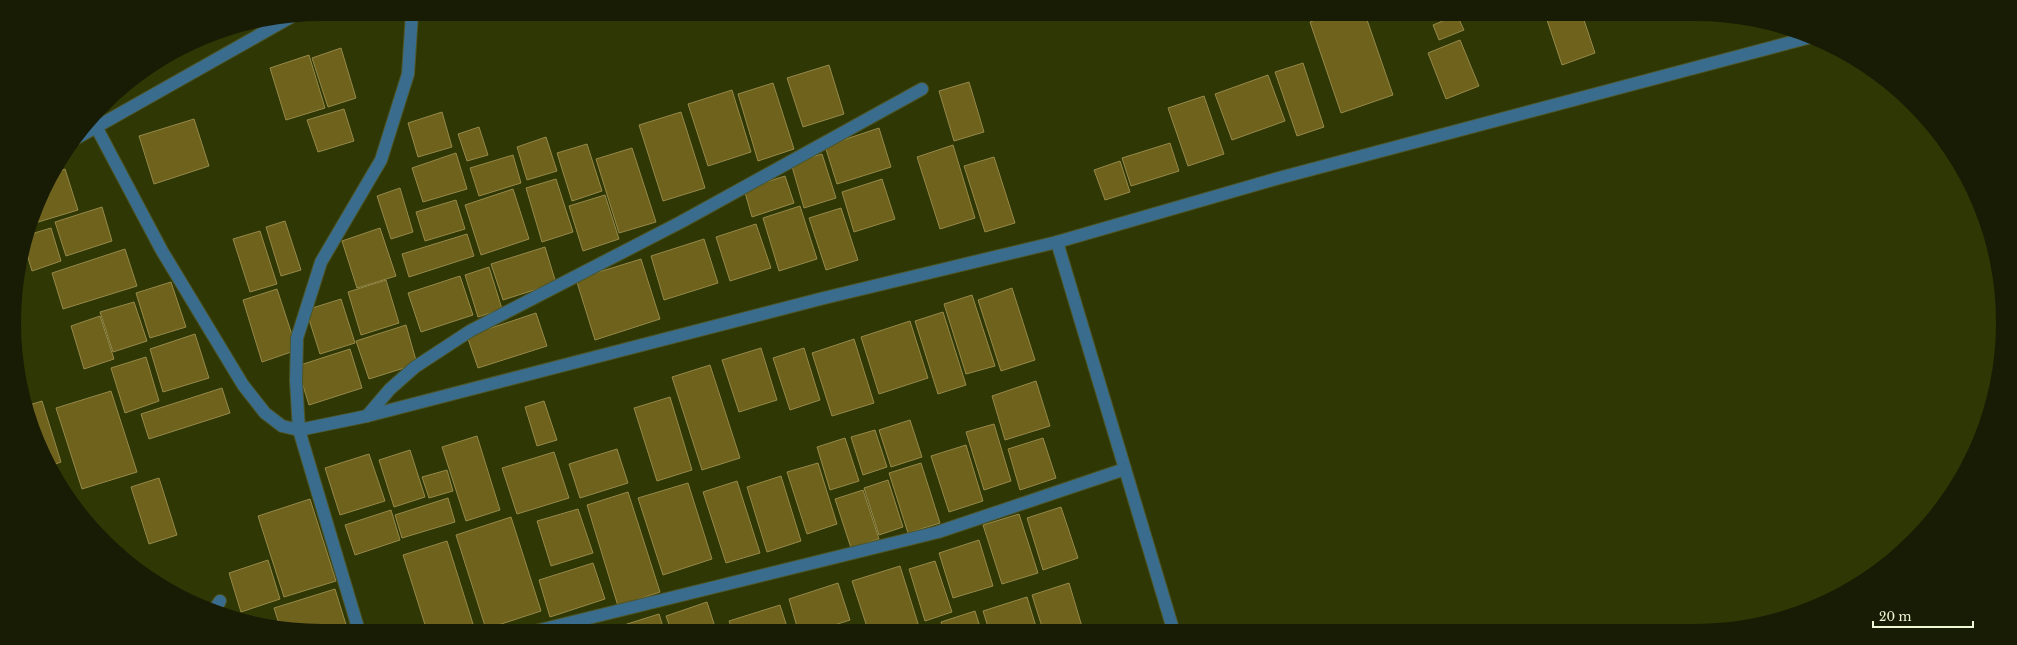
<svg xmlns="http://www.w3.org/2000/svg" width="2017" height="645" font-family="'Libre Baskerville',serif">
  <rect width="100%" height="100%" fill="#2f3705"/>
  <g fill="#6e621d" stroke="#968949">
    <path d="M1334 14H1365L1393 95 1341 113 1310 22Z"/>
    <path d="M1545 14H1582L1595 53 1562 65Z"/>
    <path d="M1457 15 1464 30 1439 40 1433 25Z"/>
    <path d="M1460 40 1479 86 1446 99 1428 53Z"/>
    <path d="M341 48 356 98 328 107 312 58Z"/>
    <path d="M309 55 325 108 286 120 270 68Z"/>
    <path d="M1303 63 1324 127 1297 136 1275 72Z"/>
    <path d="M829 65 844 114 803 127 787 78Z"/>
    <path d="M1268 75 1285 121 1232 140 1215 94Z"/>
    <path d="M969 82 984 132 954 141 939 91Z"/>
    <path d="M773 83 794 149 758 161 738 94Z"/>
    <path d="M732 90 751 152 708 166 688 104Z"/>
    <path d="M1204 96 1224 154 1188 166 1168 108Z"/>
    <path d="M344 109 354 141 318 152 307 120Z"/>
    <path d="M442 112 452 147 418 157 408 123Z"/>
    <path d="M681 112 705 188 663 201 639 125Z"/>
    <path d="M194 119 209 166 154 184 139 136Z"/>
    <path d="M479 127 488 155 467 161 458 134Z"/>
    <path d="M879 128 891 167 837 184 825 146Z"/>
    <path d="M546 137 557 171 527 180 517 147Z"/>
    <path d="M1170 143 1179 171 1131 186 1122 158Z"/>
    <path d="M587 144 602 191 572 201 557 153Z"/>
    <path d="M953 145 975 218 940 229 917 157Z"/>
    <path d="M632 148 656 222 619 233 596 159Z"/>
    <path d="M456 153 467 189 423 202 412 168Z"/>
    <path d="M822 154 836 198 804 208 791 163Z"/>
    <path d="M513 155 521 183 479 196 470 168Z"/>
    <path d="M994 157 1015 223 985 232 964 166Z"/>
    <path d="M1120 161 1130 192 1105 200 1094 170Z"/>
    <path d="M65 169 78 210 35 223 46 186 54 173Z"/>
    <path d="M785 176 794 203 752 217 744 189Z"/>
    <path d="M556 179 573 232 542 242 526 188Z"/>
    <path d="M882 179 895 219 854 232 842 192Z"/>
    <path d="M400 188 413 232 391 239 377 196Z"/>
    <path d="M513 189 529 239 481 255 465 205Z"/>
    <path d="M605 195 619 239 583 251 569 206Z"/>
    <path d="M456 200 465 229 425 241 416 212Z"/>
    <path d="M800 206 817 259 779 271 763 218Z"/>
    <path d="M102 207 112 241 66 256 55 222Z"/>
    <path d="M841 208 858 260 826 270 809 218Z"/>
    <path d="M285 221 301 270 281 276 266 227Z"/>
    <path d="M756 224 771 268 730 281 716 237Z"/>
    <path d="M51 228 61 261 32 271 26 251 31 234Z"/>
    <path d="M380 228 396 276 357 288 342 241Z"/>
    <path d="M260 231 277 284 250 292 233 239Z"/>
    <path d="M467 234 474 256 409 277 402 254Z"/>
    <path d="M704 239 718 283 664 300 651 256Z"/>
    <path d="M545 247 556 283 503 300 491 264Z"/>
    <path d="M125 249 137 286 63 309 52 273Z"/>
    <path d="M641 259 660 319 595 340 576 279Z"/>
    <path d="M489 267 502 309 478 317 465 275Z"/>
    <path d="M460 276 473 315 421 332 408 293Z"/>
    <path d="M386 280 399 323 361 335 348 292Z"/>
    <path d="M171 282 186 327 150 338 136 293Z"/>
    <path d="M1012 288 1035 360 1001 371 978 300Z"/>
    <path d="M277 289 297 350 262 362 243 300Z"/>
    <path d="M972 295 995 366 966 374 944 304Z"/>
    <path d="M341 299 355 343 320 354 306 310Z"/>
    <path d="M134 302 147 341 113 352 100 312Z"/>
    <path d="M943 312 966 385 938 394 915 321Z"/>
    <path d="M536 313 547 346 478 368 467 336Z"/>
    <path d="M100 316 114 359 84 369 71 326Z"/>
    <path d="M910 321 928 378 879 394 861 337Z"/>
    <path d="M406 325 417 364 369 379 356 341Z"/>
    <path d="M195 334 209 378 163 392 150 349Z"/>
    <path d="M854 339 874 403 832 416 812 353Z"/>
    <path d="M761 348 777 400 739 412 722 360Z"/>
    <path d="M804 348 820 400 790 410 773 358Z"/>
    <path d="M350 349 362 388 309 405 297 366Z"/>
    <path d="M146 357 159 401 125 413 111 368Z"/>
    <path d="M710 365 740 458 702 470 672 377Z"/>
    <path d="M1036 381 1050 426 1005 440 992 396Z"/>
    <path d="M222 388 230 413 149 439 141 414Z"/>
    <path d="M111 391 137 472 82 489 56 408Z"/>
    <path d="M670 397 692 470 657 481 634 408Z"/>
    <path d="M42 401 61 462 53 465 26 406Z"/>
    <path d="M544 401 557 440 537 446 525 407Z"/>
    <path d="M910 420 922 457 891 467 879 430Z"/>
    <path d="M994 424 1011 481 984 490 966 432Z"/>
    <path d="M875 430 887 467 863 475 851 437Z"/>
    <path d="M477 436 500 510 466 521 442 447Z"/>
    <path d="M845 438 859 481 830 490 817 447Z"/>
    <path d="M1043 438 1056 478 1020 490 1008 449Z"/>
    <path d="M966 445 983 501 949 512 931 456Z"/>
    <path d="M617 449 628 483 580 498 569 464Z"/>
    <path d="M410 450 425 497 394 507 379 460Z"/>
    <path d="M554 452 569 498 517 514 502 468Z"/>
    <path d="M369 454 385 501 340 515 325 468Z"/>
    <path d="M818 463 837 524 807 534 787 472Z"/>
    <path d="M921 463 940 523 908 533 889 473Z"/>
    <path d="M447 470 453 491 429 498 422 477Z"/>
    <path d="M781 476 801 541 767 552 747 487Z"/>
    <path d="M159 478 177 535 149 544 131 487Z"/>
    <path d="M888 480 903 527 879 535 864 488Z"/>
    <path d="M737 481 760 553 726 563 703 492Z"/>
    <path d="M688 483 712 559 663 575 638 498Z"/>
    <path d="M863 490 879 539 851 548 835 499Z"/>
    <path d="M628 492 660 592 618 606 587 505Z"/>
    <path d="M448 498 455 522 402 538 395 515Z"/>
    <path d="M310 499 336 581 284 597 258 516Z"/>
    <path d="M1061 507 1078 558 1043 570 1027 518Z"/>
    <path d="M578 509 593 553 551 566 537 521Z"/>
    <path d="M391 510 400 540 355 555 345 525Z"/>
    <path d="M1019 514 1038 573 1002 584 983 525Z"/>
    <path d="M511 517 541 611 486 629 456 535Z"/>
    <path d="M979 540 993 586 953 598 939 553Z"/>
    <path d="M447 541 473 624 451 631H427L403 555Z"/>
    <path d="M268 560 280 599 241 612 229 573Z"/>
    <path d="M935 561 952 612 925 621 909 569Z"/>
    <path d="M593 563 605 599 550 617 539 580Z"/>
    <path d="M900 566 920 630H868L852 581Z"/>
    <path d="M838 583 850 620 819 630H798L789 599Z"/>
    <path d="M1069 583 1083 630H1043L1032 595Z"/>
    <path d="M335 589 348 631H322L280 627 274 608Z"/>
    <path d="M1027 597 1037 630H989L983 611Z"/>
    <path d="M707 602 716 630H671L666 616Z"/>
    <path d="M780 605 788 630H732L729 621Z"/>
    <path d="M975 611 981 630H943L941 622Z"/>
    <path d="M659 614 664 630H608Z"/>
    <path d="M850 625 852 630H834Z"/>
    <path d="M597 627 599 630 585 631Z"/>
  </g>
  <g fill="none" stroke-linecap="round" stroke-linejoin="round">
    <g stroke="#4e5626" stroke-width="14">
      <g id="minor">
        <path d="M92 119 162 251 243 385 265 413 282 426 299 430 367 416 824 298 1057 242 1279 178 1811 37"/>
        <path d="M75 139 291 17"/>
        <path d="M1057 242 1173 629"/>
        <path d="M367 416 390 389 415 367 470 331 681 222 922 89"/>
        <path d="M214 610 220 601"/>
        <path d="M359 631 299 430 296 381 297 338 321 262 381 160 408 74 412 14"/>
        <path d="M536 631 938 532 1125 469"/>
      </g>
    </g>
    <use href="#minor" stroke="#396c8d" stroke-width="12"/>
  </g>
  <path d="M0 0H2017V645H0ZM322 21H1695A301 301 0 0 1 1996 322V323A301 301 0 0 1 1695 624H322A301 301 0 0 1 21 323V322A301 301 0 0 1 322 21Z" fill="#181c04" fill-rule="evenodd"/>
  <path d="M1873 621v6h100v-6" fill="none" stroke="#eef7d6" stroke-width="2"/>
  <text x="1879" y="621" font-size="12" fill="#eef7d6" stroke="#181c04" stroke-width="3" paint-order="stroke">20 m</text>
</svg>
